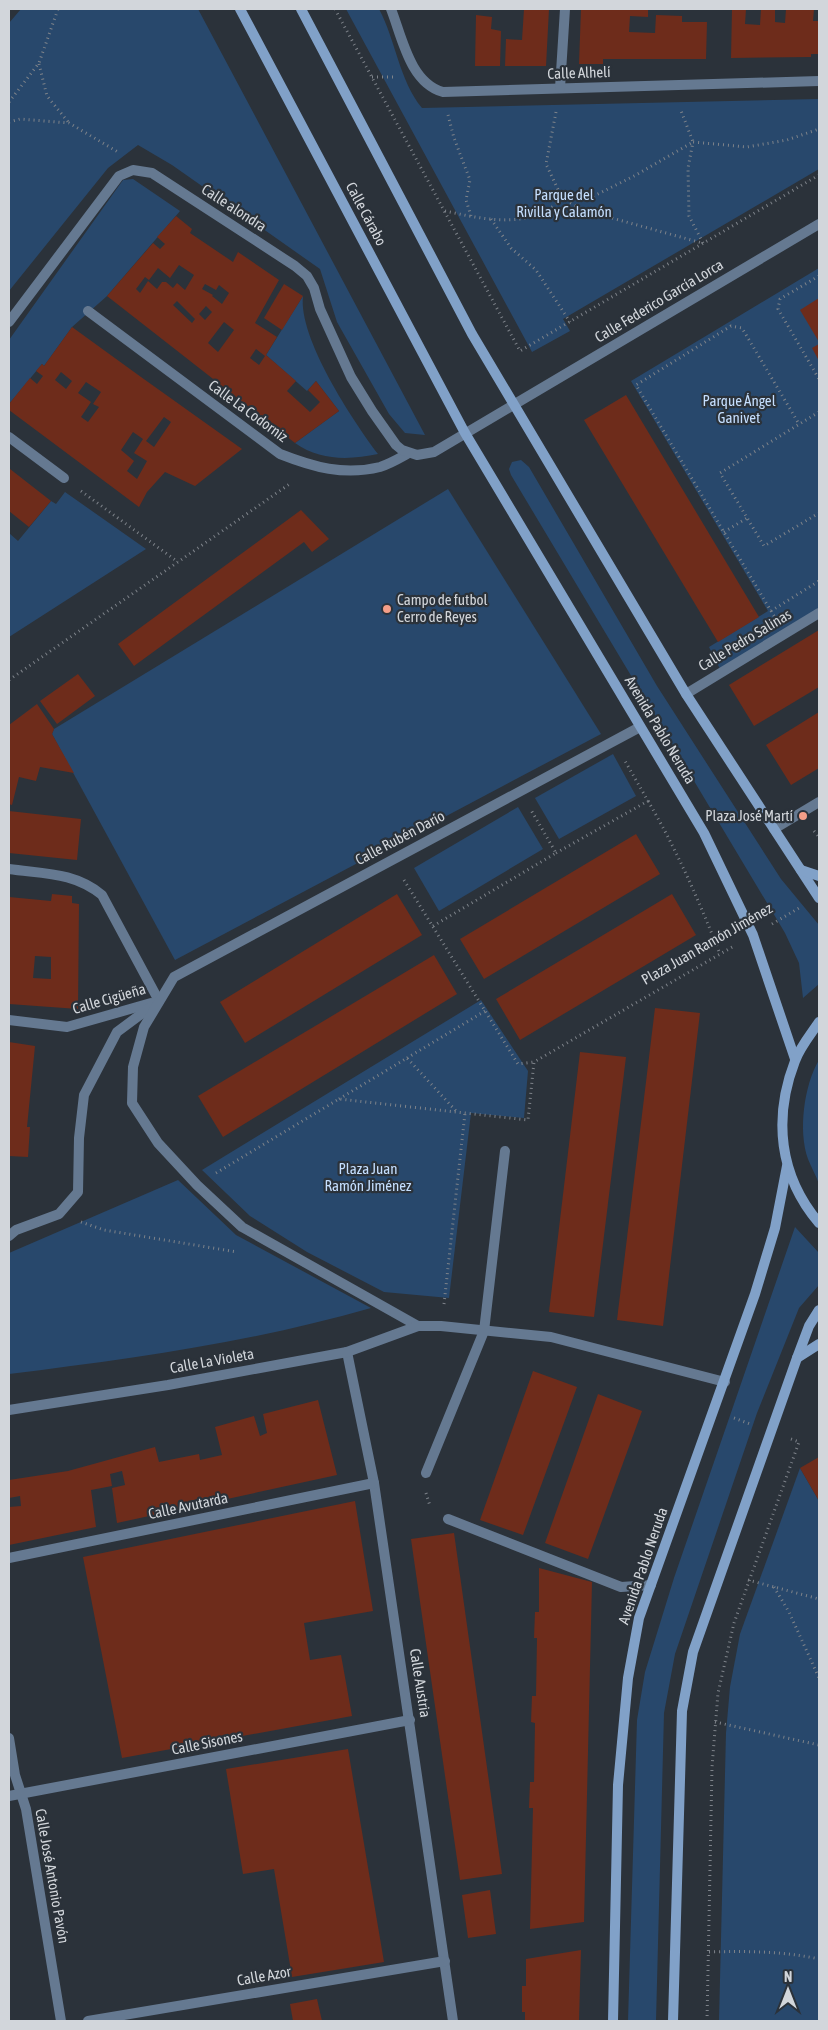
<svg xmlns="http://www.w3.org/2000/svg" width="828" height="2030" font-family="'Asap Condensed',sans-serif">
  <rect width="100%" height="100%" fill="#2b323a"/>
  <g fill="#28486c">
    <path d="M21 9H198L425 435 405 433 389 414 337 322 320 269 172 165 138 145 108 168 9 291V23Z"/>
    <path d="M346 9H379C396 41 399 80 422 108L819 99V169L563 319 570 331 532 352Z"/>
    <path d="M133 179 180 211 107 296 72 327 44 366 42 364 9 404V340L123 180Z"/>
    <path d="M819 268V617L723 675 709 647 768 611 631 381Z"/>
    <path d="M303 296C298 338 353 421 378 454 350 460 320 461 295 443L339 411 316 381 307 391 266 355Z"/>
    <path d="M521 460 529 467 657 686 781 879 819 925V984L803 998 799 963 785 933 511 475 509 469 512 462Z"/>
    <path d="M448 489 601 734 175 960 52 734 54 729Z"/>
    <path d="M65 492 146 549 9 637V533L18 541 51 501 56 504Z"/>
    <path d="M613 754 636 796 559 839 535 798Z"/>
    <path d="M518 807 543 849 439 911 414 868Z"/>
    <path d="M481 1000 528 1071 524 1118 471 1113 449 1298 384 1292 307 1252 250 1216 202 1170Z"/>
    <path d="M819 1060V1184C816 1175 811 1167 808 1159 798 1131 804 1085 819 1060Z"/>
    <path d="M178 1180 236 1235 371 1308C253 1342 130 1359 9 1374V1253Z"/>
    <path d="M795 1227 819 1253V1285L799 1308 757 1413 675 1654 664 1713 656 2021H628L637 1720 645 1672 674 1578Z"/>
    <path d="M800 1468 819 1501V2021H719L726 1733 730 1687 740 1634Z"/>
  </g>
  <g fill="#6e2c1b" fill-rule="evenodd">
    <path d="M524 9H549L546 66H505L506 39 522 40Z"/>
    <path d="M581 9H648V17L630 16 629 32 655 33 656 15 682 16V22H707L706 59H603V64H579Z"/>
    <path d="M732 9H746L745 24 760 25 761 9H775V22L785 23 786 9H814L813 21H819V54H811V57L731 58Z"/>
    <path d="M476 15 492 17 491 29 501 31 500 66H475Z"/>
    <path d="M176 216 192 229 190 233 233 262 238 252 279 280 255 323 277 337 266 355 296 381 287 391 310 412 320 402 308 390 316 381 339 411 295 443 107 296 153 243 160 249 165 244 157 237ZM179 265 194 275 185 290 177 283 173 288 166 282H162L157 289 148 281 140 293 136 289 145 277 149 280 158 268 170 278ZM205 284 216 290 219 285 229 293 222 304 212 296 213 295 202 289ZM177 301 195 319 192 323 173 305ZM206 306 212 312 205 320 199 314ZM224 322 234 330 218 352 208 343ZM256 349 265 356 259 365 250 358Z"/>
    <path d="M284 284 303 296 282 330 264 318Z"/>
    <path d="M819 298V342L800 310Z"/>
    <path d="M72 327 141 377 242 449 195 486 165 472 147 492 139 507 9 410V404L30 378 37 384 43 376 36 371 42 364 44 366ZM61 372 72 381 66 389 55 380ZM86 382 101 392 93 404 99 407 88 422 81 417 91 402 78 393ZM164 417 171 422 154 447 146 441ZM133 432 143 439 134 453 147 461 137 479 127 471 134 461 121 450Z"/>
    <path d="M819 344V361L812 348Z"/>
    <path d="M626 395 759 617 718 642 584 420Z"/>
    <path d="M10 469 51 501 29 527 9 511Z"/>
    <path d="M301 510 329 539 312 552 304 542 134 666 118 644Z"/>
    <path d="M819 630V687L754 726 729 685Z"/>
    <path d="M78 674 95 696 57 724 40 701Z"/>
    <path d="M37 704 54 729 52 734 74 773 40 767 36 781 19 777 12 805 9 804V725Z"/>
    <path d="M819 712V768L791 785 766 745Z"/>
    <path d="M9 811 81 819 77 860 9 853Z"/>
    <path d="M636 834 660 874 484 979 460 939Z"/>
    <path d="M52 894 72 896V903L79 904 78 1009 9 1004V897L51 901ZM35 956 51 957V979L33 978Z"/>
    <path d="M397 894 422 935 245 1043 220 1002Z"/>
    <path d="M672 894 696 935 520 1040 496 999Z"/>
    <path d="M434 955 457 994 223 1137 198 1096Z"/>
    <path d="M655 1008 700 1013 663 1326 617 1320Z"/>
    <path d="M9 1042 35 1046 27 1127H30L28 1157 9 1156Z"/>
    <path d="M580 1052 626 1057 594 1317 549 1312Z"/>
    <path d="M533 1371 577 1387 523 1535 480 1520Z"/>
    <path d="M598 1394 642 1411 588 1559 545 1543Z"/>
    <path d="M318 1400 337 1475 117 1523 112 1488 125 1485 122 1471 110 1474 112 1486 91 1490 96 1527 9 1545V1507L21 1506 20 1496 9 1498V1480L68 1471 155 1447 159 1462 199 1454 200 1460 222 1455 215 1427 254 1416 260 1436 267 1433 263 1414Z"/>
    <path d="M819 1457V1501L800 1468Z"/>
    <path d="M355 1501 373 1611 304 1623 310 1660 341 1655 352 1716 122 1758 83 1557Z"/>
    <path d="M454 1533 502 1874 460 1880 411 1539Z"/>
    <path d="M539 1568 592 1582 584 1922 530 1929 533 1808H529L530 1782H534L535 1723 531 1722 532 1696H536L537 1638H534L535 1612H539Z"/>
    <path d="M348 1749 384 1962 292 1977 274 1869 243 1874 226 1769Z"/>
    <path d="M490 1890 496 1934 468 1938 462 1895Z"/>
    <path d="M581 1950 579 2021H525V2012H522V1986H526V1959Z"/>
    <path d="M317 1999 322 2021H293L290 2004Z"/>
  </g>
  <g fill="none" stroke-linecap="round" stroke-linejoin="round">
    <g stroke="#7e838a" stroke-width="3" stroke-dasharray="1 4" stroke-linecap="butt">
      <path d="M335 9 520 351 819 175"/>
      <path d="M39 64 47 96 69 123"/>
      <path d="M372 77H394"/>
      <path d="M9 102 39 63 58 9"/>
      <path d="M556 112 546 164 562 198 583 210 702 243"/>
      <path d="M448 115 454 138 470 180 466 200 471 216"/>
      <path d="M9 122 20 119 69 123 118 152"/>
      <path d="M445 211C482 219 533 231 562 198L594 196 636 175 693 142 680 108"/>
      <path d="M491 219 511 248 536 270 570 322"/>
      <path d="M703 243 689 216 688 168 693 142 747 147 787 140 819 129"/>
      <path d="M819 276 780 299 778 309 819 379"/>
      <path d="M819 412 720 473 764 546 819 513"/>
      <path d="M81 491 178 562"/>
      <path d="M724 532 747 518"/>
      <path d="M771 611 819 581"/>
      <path d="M774 616 636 385 731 326 742 328 799 424"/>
      <path d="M9 680 291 483"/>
      <path d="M648 801C677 850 699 901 720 954"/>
      <path d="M814 831 819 837"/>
      <path d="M556 853 648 801 625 761"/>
      <path d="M404 880 518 1064 534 1062"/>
      <path d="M772 924 799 908"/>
      <path d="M433 926 556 853 531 810"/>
      <path d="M407 1058 485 1011"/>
      <path d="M339 1099 407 1058 457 1112"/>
      <path d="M216 1173 339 1099 528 1120 534 1062 734 946"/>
      <path d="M81 1222 104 1230 237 1252"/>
      <path d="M444 1304 465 1113"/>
      <path d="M734 1418 750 1424"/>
      <path d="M426 1493 430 1506"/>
      <path d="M748 1580 819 1599"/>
      <path d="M774 1587 789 1612 819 1678"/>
      <path d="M715 1722 819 1745"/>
      <path d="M709 1952C747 1951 782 1951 819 1959"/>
      <path d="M707 2021 712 1767 718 1693 734 1623 799 1442 791 1439"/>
    </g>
    <path stroke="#657991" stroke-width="10" d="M448 1519 621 1587 651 1585"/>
    <path stroke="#657991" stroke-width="10" d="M686 694 819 613"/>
    <g stroke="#657991" stroke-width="10">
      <path d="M391 9C402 37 410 83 443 92L819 81"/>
      <path d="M560 88 565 9"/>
      <path d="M88 311 280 454C313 467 344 476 380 467 390 464 400 458 409 453"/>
      <path d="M9 322 119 176 133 170 152 173 295 266 307 276 314 288 320 309 351 377 372 411 396 445 402 450 417 455 434 452 819 224"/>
      <path d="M9 437 64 478"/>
      <path d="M774 829 819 802"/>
      <path d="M9 869C44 874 74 872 102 895L159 1001"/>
      <path d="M9 1020 67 1027 151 1003"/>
      <path d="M9 1236 16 1230 59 1214 78 1192 79 1138 84 1095 117 1032 156 1003"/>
      <path d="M418 1326 242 1227 197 1185 158 1143 132 1103 133 1067 144 1027 174 977 640 727"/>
      <path d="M347 1352 374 1483 453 2021"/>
      <path d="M9 1410 168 1385 347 1352 418 1326H441L551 1337 725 1382"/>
      <path d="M426 1473 484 1331 505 1151"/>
      <path d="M9 1558 374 1483"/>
      <path d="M9 1738 15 1775 26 1809 61 2021"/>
      <path d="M9 1796 410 1720"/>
      <path d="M88 2021 445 1961"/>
    </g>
    <g stroke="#81a1c8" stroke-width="10">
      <path d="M240 9 465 433 704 833 753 935 795 1059"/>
      <path d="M301 9 472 334 686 694 819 898"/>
      <path d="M801 870 819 876"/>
      <path d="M819 1022C811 1034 800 1047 795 1061 773 1118 779 1176 819 1223"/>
      <path d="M797 1358 819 1344"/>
      <path d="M613 2021 618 1785 628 1678 639 1618 755 1294 775 1228 787 1166"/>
      <path d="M673 2021 682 1711 693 1652 797 1358 809 1326 819 1310"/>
    </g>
  </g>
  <g fill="#f49e88" stroke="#2b323a" stroke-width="2">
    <circle cx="387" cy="609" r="5"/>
    <circle cx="803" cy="816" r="5"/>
  </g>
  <g text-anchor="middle" stroke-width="4.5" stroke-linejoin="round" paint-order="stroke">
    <g font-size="15" fill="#d2d6db" stroke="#2b323a">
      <text transform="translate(579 73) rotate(-2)" y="5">Calle Alhelí</text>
      <text transform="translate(234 208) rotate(33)" y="5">Calle alondra</text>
      <text transform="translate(366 214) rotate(62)" y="5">Calle Cárabo</text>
      <text transform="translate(659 301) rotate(-31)" y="5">Calle Federico García Lorca</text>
      <text transform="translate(248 411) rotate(36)" y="5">Calle La Codorniz</text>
      <text transform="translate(745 640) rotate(-31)" y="5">Calle Pedro Salinas</text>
      <text transform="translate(660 730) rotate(59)" y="5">Avenida Pablo Neruda</text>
      <text transform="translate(400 838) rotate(-28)" y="5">Calle Rubén Darío</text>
      <text transform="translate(707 944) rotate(-30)" y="5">Plaza Juan Ramón Jiménez</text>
      <text transform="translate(109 999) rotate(-16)" y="5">Calle Cigüeña</text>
      <text transform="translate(212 1361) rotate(-10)" y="5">Calle La Violeta</text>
      <text transform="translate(188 1506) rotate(-12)" y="5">Calle Avutarda</text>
      <text transform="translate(643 1566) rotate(-71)" y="5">Avenida Pablo Neruda</text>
      <text transform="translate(420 1683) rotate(81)" y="5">Calle Austria</text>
      <text transform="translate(207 1743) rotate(-11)" y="5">Calle Sisones</text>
      <text transform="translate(52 1876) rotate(80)" y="5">Calle José Antonio Pavón</text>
      <text transform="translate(264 1976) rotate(-10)" y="5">Calle Azor</text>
    </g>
    <g font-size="15" fill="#c5dfff" stroke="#2b323a">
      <text x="564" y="200">Parque del<tspan x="564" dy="17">Rivilla y Calamón</tspan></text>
      <text x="739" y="406">Parque Ángel<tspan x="739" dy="17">Ganivet</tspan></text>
      <text x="368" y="1174">Plaza Juan<tspan x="368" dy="17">Ramón Jiménez</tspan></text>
    </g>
    <g font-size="15" fill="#d2d6db" stroke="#2b323a" text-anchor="start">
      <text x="397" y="605">Campo de futbol<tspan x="397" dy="17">Cerro de Reyes</tspan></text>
      <text x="793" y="821" text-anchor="end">Plaza José Martí</text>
    </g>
  </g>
  <rect width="828" height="2030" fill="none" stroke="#d2d6db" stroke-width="20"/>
  <g transform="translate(788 1990)" stroke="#2b323a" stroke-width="4" paint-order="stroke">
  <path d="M0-4L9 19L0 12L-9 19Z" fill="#d2d6db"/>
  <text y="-8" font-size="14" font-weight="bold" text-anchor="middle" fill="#d2d6db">N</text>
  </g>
</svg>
